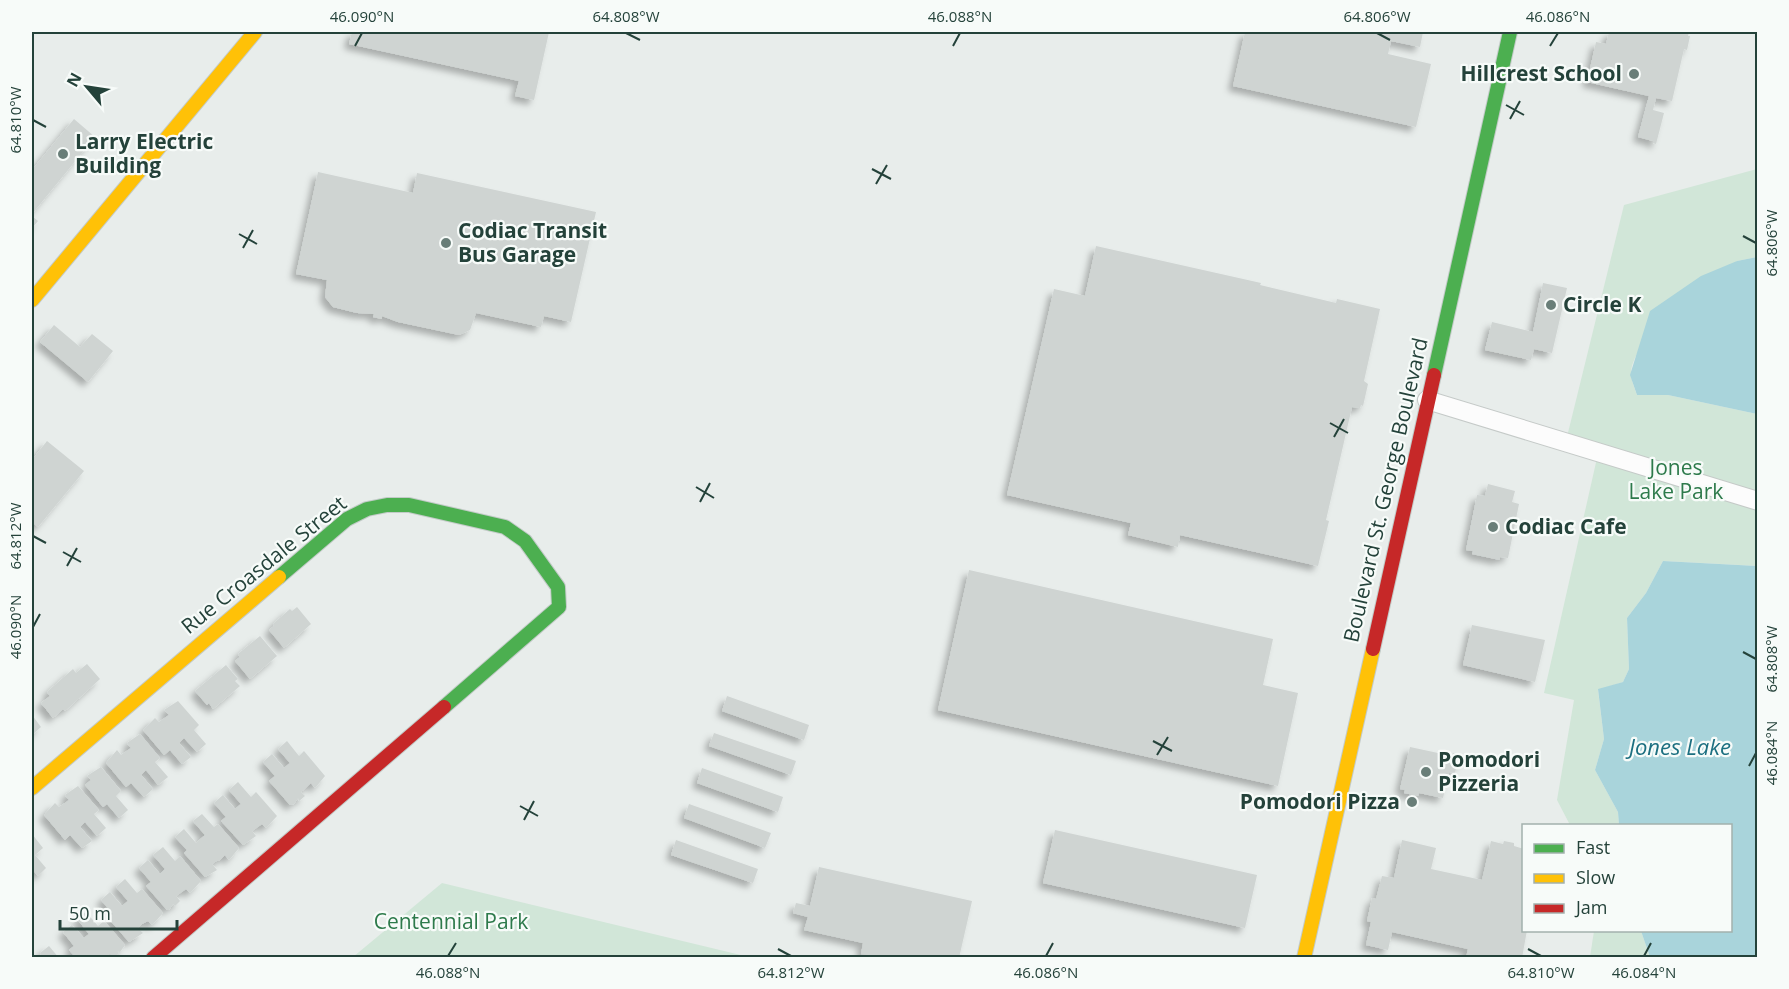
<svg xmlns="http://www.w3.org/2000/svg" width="1789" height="989" font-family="'Open Sans',sans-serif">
  <defs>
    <filter id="shadow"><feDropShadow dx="-5" dy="5" stdDeviation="3" flood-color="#0004"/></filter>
  </defs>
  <rect width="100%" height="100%" fill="#e8edeb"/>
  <g fill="#d1e6d8">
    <path d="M1757 169V257L1737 261 1638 352C1628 371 1630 376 1637 395H1668L1757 414 1758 566 1663 561 1646 593 1627 618 1629 669 1623 682 1598 690 1604 739 1595 770 1618 812 1619 825H1570L1557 800 1574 700 1544 693 1597 458 1564 449 1624 205Z"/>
    <path d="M442 883 749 957H353Z"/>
    <path d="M1594 931H1641L1650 957H1590Z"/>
  </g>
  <g fill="#a9d4db">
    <path d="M1757 257V414L1668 395H1637L1630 375 1650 311 1701 276 1737 261Z"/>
    <path d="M1663 561 1757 566V957H1650L1641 931 1730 930V826L1619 825 1618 812 1595 770 1604 739 1598 689 1623 682 1629 669 1627 618 1646 593Z"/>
  </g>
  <g fill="#cfd4d2" filter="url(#shadow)">
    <path d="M352 32H549L534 100 515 96 519 81 349 44Z"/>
    <path d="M1245 32H1423L1420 47 1391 41 1388 54 1431 64 1416 127 1233 86Z"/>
    <path d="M1609 32H1689L1688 36H1690L1687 50 1684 49 1672 101 1656 98 1653 110 1664 113 1656 144 1653 143V141L1638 137 1649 96 1587 82 1596 42 1606 44Z"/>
    <path d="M74 119 95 137 32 214V170Z"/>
    <path d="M318 172 413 193 417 173 596 212 571 322 544 316 541 327 476 313 470 330 459 335 398 322 382 316V319L373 317 374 314 357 313 333 307 325 297 327 280 296 274Z"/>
    <path d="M32 216 38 221 32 228Z"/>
    <path d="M1096 246 1261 283 1260 285 1336 303 1337 299 1380 309 1364 381 1368 384 1363 406 1361 405 1360 408 1352 407 1326 520 1329 521 1318 566 1180 535 1178 547 1128 535 1131 523 1007 495 1054 289 1085 296Z"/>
    <path d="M1543 283 1567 288 1552 353 1534 349 1531 360 1485 350 1492 322 1533 332Z"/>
    <path d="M54 325 80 347 92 334 113 351 88 382 40 342Z"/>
    <path d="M47 441 84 471 38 527 32 522V460Z"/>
    <path d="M1488 484 1515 491 1512 502 1519 504 1508 558 1500 557V560L1472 554 1473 551 1466 550 1477 495 1485 496Z"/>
    <path d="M969 570 1273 639 1263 685 1298 693 1278 786 938 710Z"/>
    <path d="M297 607 311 624 284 648 269 630 274 626 273 624 290 609 292 611Z"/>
    <path d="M1472 625 1545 640 1535 682 1463 665Z"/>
    <path d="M260 636 277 656 250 679 235 661 240 657 238 654Z"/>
    <path d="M87 664 100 679 65 711 63 709 53 718 41 703 50 696 47 692 73 669 76 673Z"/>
    <path d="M226 665 238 679 235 681 240 686 213 709 209 703 207 705 195 691Z"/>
    <path d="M727 696 809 725 804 740 722 711Z"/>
    <path d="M178 701 199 725 194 730 206 744 197 752 184 738 179 743 191 757 182 764 170 750 164 755 143 730 155 718 159 722 169 715 164 710Z"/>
    <path d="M32 715 41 727 32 735Z"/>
    <path d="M714 733 796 761 791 775 709 746Z"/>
    <path d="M140 734 160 758 155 762 168 777 158 785 146 770 141 775 153 789 144 797 131 783 126 787 106 763 117 750 121 755 131 748 127 743Z"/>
    <path d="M287 741 299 756 304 751 325 776 315 788 311 783 301 792 305 796 299 801 298 798 294 804 290 805 269 781 275 776 263 762 272 754 284 768 290 763 278 749Z"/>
    <path d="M1410 747 1452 756 1453 753 1463 755 1461 764 1457 763 1455 773 1449 772 1443 798 1419 793 1418 796 1404 793 1405 790 1400 789Z"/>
    <path d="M101 767 121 791 116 796 128 810 119 818 107 804 103 807 85 785 91 780 87 776Z"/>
    <path d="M702 768 783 797 778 812 697 783Z"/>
    <path d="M238 782 251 797 256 792 277 816 266 828 262 824 252 831 256 836 243 845 221 821 226 817 214 803 223 795 235 809 241 804 229 790Z"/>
    <path d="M78 786 99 810 94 814 106 828 97 836 85 822 80 827 92 841 82 848 70 835 65 840 44 815 55 803 59 807 65 803 69 800 65 795Z"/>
    <path d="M689 804 771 833 765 848 684 818Z"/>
    <path d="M202 814 214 827 218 824 239 848 229 860 225 855 219 861 218 860 212 864 217 870 205 877 184 853 187 850 175 837 184 829 196 843 205 835 193 821Z"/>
    <path d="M1055 830 1257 875 1245 928 1043 883Z"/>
    <path d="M32 834 43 848 35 855 46 868 38 876 32 869Z"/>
    <path d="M676 840 758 869 753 883 671 855Z"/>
    <path d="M1402 840 1436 848 1431 869 1482 880 1491 841 1503 844 1504 841 1514 843V846L1524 849V930H1527L1522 958H1466L1468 949 1392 932 1388 950 1366 945 1371 922 1367 921 1372 898 1376 899 1382 876 1394 878Z"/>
    <path d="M163 847 175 861 180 856 201 881 190 893 186 889 176 896 180 901 175 906 173 904 169 910H167L146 886 151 882 139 868 148 860 160 874 165 869 153 855Z"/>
    <path d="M819 867 972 901 959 958H868L867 955 861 954 863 943 804 930 808 917 793 913 796 903 810 906Z"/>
    <path d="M125 879 137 893 142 889 163 913 152 925 148 921 142 924 138 928 143 933 129 942 108 918 113 914 101 900 110 892 122 906 128 901 116 887Z"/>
    <path d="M86 912 98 926 104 921 125 945 120 952 117 951 119 953 114 958 110 954 105 958H76L69 950 74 946 63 932 72 925 84 938 89 934 77 919Z"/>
    <path d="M49 946 59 958H43L40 953Z"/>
  </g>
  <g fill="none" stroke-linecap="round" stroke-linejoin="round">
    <g stroke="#c5cac8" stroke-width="20">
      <path id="street" d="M1427 400 1758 501"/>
    </g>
    <g stroke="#c3cbc8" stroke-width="16">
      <g id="fast">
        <path d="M1434 375 1510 32"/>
        <path d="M279 577 347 519 367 509 387 505H409L505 527 525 541 558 587 559 607 444 707"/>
      </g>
    </g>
    <g stroke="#c3cbc8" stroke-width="16">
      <g id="slow">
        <path d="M32 300 255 32"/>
        <path d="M32 788 279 577"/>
        <path d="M1304 958 1373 649"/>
      </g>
    </g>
    <g stroke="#c3cbc8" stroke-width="16">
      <g id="jam">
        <path d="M1373 649 1434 375"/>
        <path d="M153 958 444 707"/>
      </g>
    </g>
    <use href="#street" stroke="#fcfcfc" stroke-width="18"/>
    <use href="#fast" stroke="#4caf50" stroke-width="14"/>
    <use href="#slow" stroke="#ffc107" stroke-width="14"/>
    <use href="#jam" stroke="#c62828" stroke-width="14"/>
  </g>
  <path fill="none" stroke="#24423a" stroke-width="2" d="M626 33 640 40M1377 33 1390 40M355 46 362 33M953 46 960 33M1550 46 1558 33M1506 105 1524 115M1510 119 1520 101M33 120 46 127M872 169 891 179M876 184 887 165M239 234 257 244M1743 236 1756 243M243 248 253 230M1330 423 1348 433M1334 437 1344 419M696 487 714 498M700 502 710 483M33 536 46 543M63 552 81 562M67 566 77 548M33 627 40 614M1743 652 1756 659M1153 741 1172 751M1157 755 1168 737M1749 766 1756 753M520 806 538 816M524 820 534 801M778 949 791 956M1528 949 1541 956M448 956 456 943M1046 956 1053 943M1644 956 1651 943"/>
  <g fill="#697e78" stroke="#f7fbf9" stroke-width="2">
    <circle cx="1634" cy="74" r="6"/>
    <circle cx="63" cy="154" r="6"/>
    <circle cx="446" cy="243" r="6"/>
    <circle cx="1551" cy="305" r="6"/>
    <circle cx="1493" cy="527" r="6"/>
    <circle cx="1426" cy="772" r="6"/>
    <circle cx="1412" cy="802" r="6"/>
  </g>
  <g text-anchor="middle" stroke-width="4.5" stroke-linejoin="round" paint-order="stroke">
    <g font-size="21" font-weight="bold" fill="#24423a" stroke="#f7fbf9" text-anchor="start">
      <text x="1622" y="81" text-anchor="end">Hillcrest School</text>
      <text x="75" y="149">Larry Electric<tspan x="75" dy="24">Building</tspan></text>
      <text x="458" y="238">Codiac Transit<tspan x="458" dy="24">Bus Garage</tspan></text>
      <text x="1563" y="312">Circle K</text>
      <text x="1505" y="534">Codiac Cafe</text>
      <text x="1438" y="767">Pomodori<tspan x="1438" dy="24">Pizzeria</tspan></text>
      <text x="1400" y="809" text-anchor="end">Pomodori Pizza</text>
    </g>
    <g font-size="21" fill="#2d7a4b" stroke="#f7fbf9">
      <text x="1676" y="475">Jones<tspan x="1676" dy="24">Lake Park</tspan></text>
      <text x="451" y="929">Centennial Park</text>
    </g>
    <g font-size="21" fill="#24423a" stroke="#f7fbf9">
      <text transform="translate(1386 490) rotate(-77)" y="7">Boulevard St. George Boulevard</text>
      <text transform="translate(264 565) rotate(-39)" y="7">Rue Croasdale Street</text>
    </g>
    <g font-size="22" font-style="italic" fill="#1c6f80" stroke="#f7fbf9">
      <text x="1680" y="755">Jones Lake</text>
    </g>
  </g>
  <rect width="1789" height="989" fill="none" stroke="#f7fbf9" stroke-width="66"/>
  <rect x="1522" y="824" width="210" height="108" fill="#f7fbf9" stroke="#a3b1ad" stroke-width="1.5"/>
  <rect x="1534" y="844" width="30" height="9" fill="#4caf50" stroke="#a3b1ad" stroke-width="1.5"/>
  <text x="1576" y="854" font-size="18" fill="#24423a">Fast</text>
  <rect x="1534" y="874" width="30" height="9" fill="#ffc107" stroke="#a3b1ad" stroke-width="1.5"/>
  <text x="1576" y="884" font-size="18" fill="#24423a">Slow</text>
  <rect x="1534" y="904" width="30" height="9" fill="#c62828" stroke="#a3b1ad" stroke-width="1.5"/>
  <text x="1576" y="914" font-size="18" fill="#24423a">Jam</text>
  <g transform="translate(87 87) rotate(299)" stroke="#f7fbf9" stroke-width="4.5" paint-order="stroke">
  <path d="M0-4.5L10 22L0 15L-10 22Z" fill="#24423a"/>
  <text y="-9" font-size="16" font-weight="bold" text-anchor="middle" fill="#24423a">N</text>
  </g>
  <path d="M60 920v9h117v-9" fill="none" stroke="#24423a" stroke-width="3"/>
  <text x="69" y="920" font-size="18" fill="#24423a" stroke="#f7fbf9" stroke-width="4.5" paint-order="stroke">50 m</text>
  <rect x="33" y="33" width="1723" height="923" fill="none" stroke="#24423a" stroke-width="2"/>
  <g font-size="15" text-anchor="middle" fill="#24423a">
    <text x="362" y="22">46.090°N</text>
    <text x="626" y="22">64.808°W</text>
    <text x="960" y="22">46.088°N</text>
    <text x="1377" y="22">64.806°W</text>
    <text x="1558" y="22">46.086°N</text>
    <text transform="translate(16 120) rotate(-90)" y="5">64.810°W</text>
    <text transform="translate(1772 243) rotate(-90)" y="5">64.806°W</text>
    <text transform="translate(16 536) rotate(-90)" y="5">64.812°W</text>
    <text transform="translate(16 627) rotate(-90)" y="5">46.090°N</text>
    <text transform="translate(1772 659) rotate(-90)" y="5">64.808°W</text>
    <text transform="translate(1772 753) rotate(-90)" y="5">46.084°N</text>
    <text x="448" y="978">46.088°N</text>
    <text x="791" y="978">64.812°W</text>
    <text x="1046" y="978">46.086°N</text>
    <text x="1541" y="978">64.810°W</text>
    <text x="1644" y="978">46.084°N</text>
  </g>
</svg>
